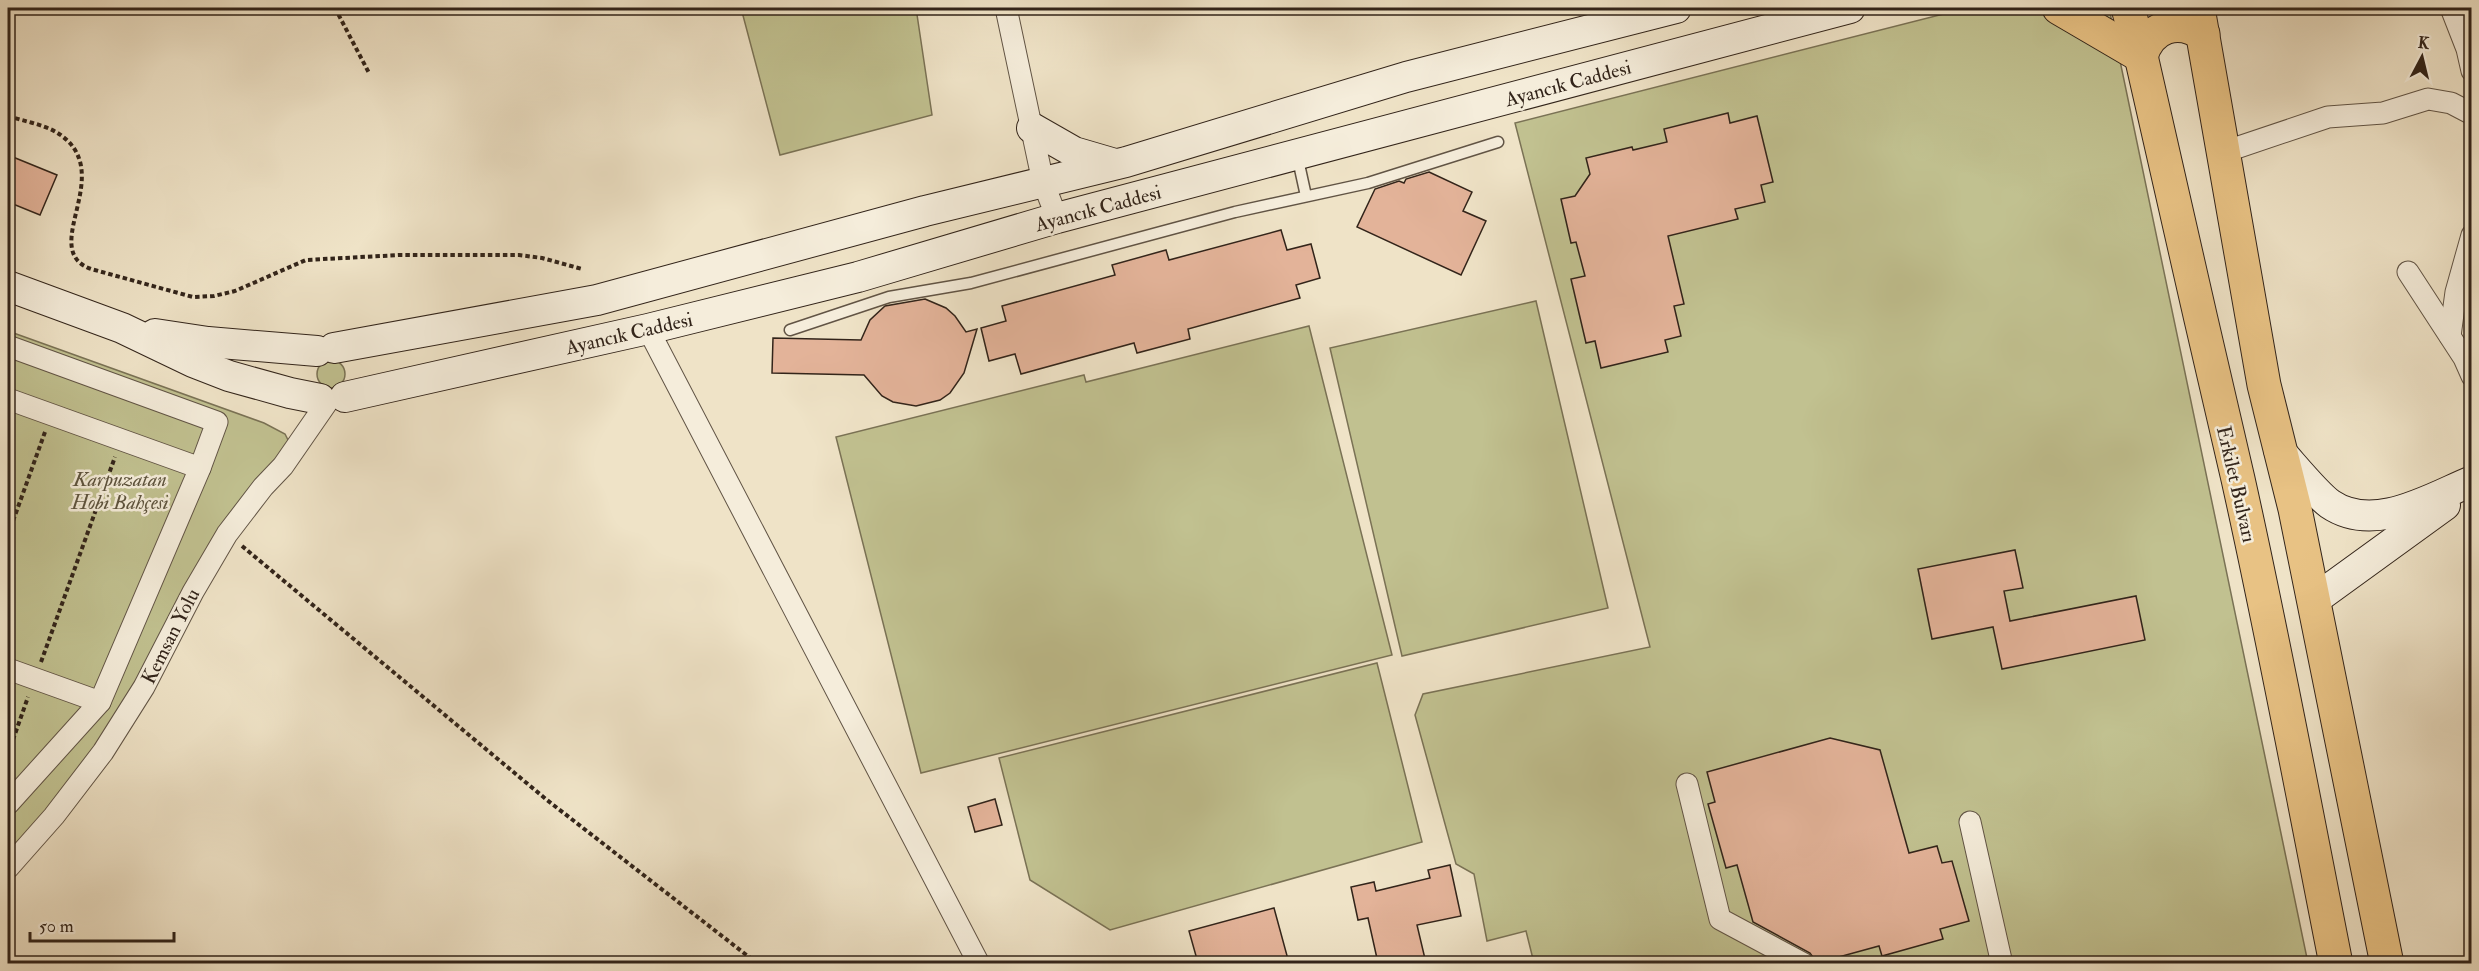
<svg xmlns="http://www.w3.org/2000/svg" width="2479" height="971" font-family="'IM FELL Double Pica',serif">
  <rect width="100%" height="100%" fill="#efe3c7"/>
  <filter id="stains"><feTurbulence type="fractalNoise" baseFrequency=".00333" numOctaves="4"/><feColorMatrix values="0 0 0 0 .2 0 0 0 0 .09 0 0 0 0 .02 0 0 0 .5 -.17"/></filter>
  <radialGradient id="worn" r=".72"><stop offset=".6" stop-color="#630" stop-opacity="0"/><stop offset="1" stop-color="#630" stop-opacity=".3"/></radialGradient>
  <g fill="#c1c190" stroke="#7a7255" stroke-width="1.5">
    <path d="M741 8H916L932 115 780 155Z"/>
    <path d="M1967 8H2109L2308 963H1534L1526 931 1487 941 1474 874 1456 864 1415 715 1423 694 1650 647 1515 123Z"/>
    <path d="M1536 301 1608 608 1402 656 1330 348Z"/>
    <path d="M1309 326 1392 655 921 773 836 437 1084 375 1086 382Z"/>
    <path d="M8 331 264 423 285 434 291 446 237 514 137 717 8 862Z"/>
    <circle cx="331" cy="374" r="14"/>
    <path d="M1377 663 1422 842 1110 930 1030 880 999 758Z"/>
  </g>
  <g fill="#e3b399" stroke="#32241a" stroke-width="1.5">
    <path d="M1728 113 1730 123 1757 116 1773 182 1761 185 1765 202 1735 209 1738 219 1668 236 1684 304 1674 306 1681 336 1665 340 1668 352 1601 368 1595 341 1586 343 1571 279 1585 276 1576 242 1571 243 1561 199 1575 196 1590 174 1586 158 1632 147 1633 150 1667 142 1664 129Z"/>
    <path d="M8 155 57 175 40 215 8 202Z"/>
    <path d="M1429 172 1472 192 1463 211 1486 221 1461 275 1357 227 1375 189 1399 181 1404 183 1406 179Z"/>
    <path d="M1281 230 1287 250 1311 244 1320 278 1296 285 1300 298 1188 329 1190 339 1137 353 1134 343 1021 374 1015 354 989 361 981 328 1006 321 1002 306 1115 275 1112 265 1166 250 1169 260Z"/>
    <path d="M925 299 946 308 955 316 966 332 977 329 964 373 950 393 940 400 916 406 893 402 882 396 864 375 772 373 773 338 861 340 870 320 885 306Z"/>
    <path d="M2015 550 2023 588 2004 591 2010 621 2136 596 2145 640 2002 669 1993 627 1932 639 1918 569Z"/>
    <path d="M1830 738 1880 750 1909 853 1937 846 1942 863 1952 861 1969 921 1940 929 1943 939 1882 956 1879 946 1817 963 1810 953 1753 922 1737 865 1726 868 1708 804 1715 802 1707 772Z"/>
    <path d="M995 799 1002 825 975 832 968 807Z"/>
    <path d="M1450 865 1461 916 1417 925 1426 963H1378L1368 918 1358 920 1351 887 1374 882 1376 891 1430 878 1428 870Z"/>
    <path d="M1274 908 1289 963H1198L1189 931Z"/>
  </g>
  <g fill="none" stroke-linecap="round" stroke-linejoin="round">
    <g stroke="#615445" stroke-width="13">
      <g id="lane">
        <path d="M1297 155 1306 196"/>
        <path d="M790 330 889 297 971 283 1235 212 1368 183 1498 142"/>
      </g>
    </g>
    <g stroke="#615445" stroke-width="23">
      <g id="street">
        <path d="M1006 8 1043 182 1057 218"/>
        <path d="M2451 8 2467 49 2472 71"/>
        <path d="M2224 152 2328 117 2383 113 2428 99 2451 103 2472 114"/>
        <path d="M2408 272 2464 358 2472 376"/>
        <path d="M648 329 979 964"/>
        <path d="M2450 336 2456 292 2472 235"/>
        <path d="M8 346 217 422 200 468 100 702 8 804"/>
        <path d="M8 399 200 468"/>
        <path d="M8 669 100 702"/>
        <path d="M1687 784 1720 919 1804 964"/>
        <path d="M1970 822 2002 964"/>
        <path d="M8 868 54 816 103 752 144 687 193 592 227 534 263 487 283 466 328 401"/>
      </g>
    </g>
    <g stroke="#32241a" stroke-width="32">
      <g id="secondary">
        <path d="M1032 128 1074 152 1115 164"/>
        <path d="M8 286 122 328 193 362 229 376 290 393 320 399"/>
        <path d="M155 334 208 342 317 351"/>
        <path d="M334 348 597 300 925 211 1126 162 1406 77 1676 8"/>
        <path d="M345 397 648 329 858 277 1057 218 1850 8"/>
        <path d="M2279 450C2292 464 2316 494 2330 504 2374 534 2431 498 2472 481"/>
        <path d="M2314 600 2445 505"/>
      </g>
    </g>
    <g stroke="#32241a" stroke-width="35">
      <g id="primary">
        <path d="M2059 8 2141 56C2150 26 2178 17 2203 34"/>
        <path d="M2128 8 2141 56C2173 198 2205 338 2238 479 2274 640 2304 802 2336 964"/>
        <path d="M2198 8 2264 385 2295 509 2387 964"/>
      </g>
    </g>
    <g stroke="#32241a" stroke-width="4" stroke-dasharray="4.5 3" stroke-linecap="butt">
      <path d="M335 8 369 73"/>
      <path d="M8 116C23 121 42 124 56 132 121 171 36 249 91 269L193 297 214 296 235 291 306 260 400 255H519L542 258 582 269"/>
      <path d="M8 535 45 432"/>
      <path d="M242 546 547 800 758 964"/>
      <path d="M41 662 115 457"/>
      <path d="M8 754 28 697"/>
    </g>
    <use href="#lane" stroke="#f5eddb" stroke-width="10"/>
    <use href="#street" stroke="#f5eddb" stroke-width="21"/>
    <use href="#secondary" stroke="#f5eddb" stroke-width="30"/>
    <use href="#primary" stroke="#e8c284" stroke-width="33"/>
  </g>
  <g text-anchor="middle" stroke-width="5" stroke-linejoin="round" paint-order="stroke">
    <g font-size="20" fill="#32241a" stroke="#f5eddb">
      <text transform="translate(1568 83) rotate(-15)" y="7">Ayancık Caddesi</text>
      <text transform="translate(1098 208) rotate(-15)" y="7">Ayancık Caddesi</text>
      <text transform="translate(629 333) rotate(-13)" y="7">Ayancık Caddesi</text>
      <text transform="translate(2237 484) rotate(77)" y="7">Erkilet Bulvarı</text>
      <text transform="translate(170 636) rotate(-63)" y="7">Kemsan Yolu</text>
    </g>
    <g font-size="20" font-style="italic" fill="#5d533d" stroke="#f5eddb">
      <text x="120" y="486">Karpuzatan<tspan x="120" dy="23">Hobi Bahçesi</tspan></text>
    </g>
  </g>
  <rect width="2479" height="971" fill="none" stroke="#efe3c7" stroke-width="30"/>
  <rect x="9" y="9" width="2461" height="953" fill="none" stroke="#32241a" stroke-width="3"/>
  <rect x="15" y="15" width="2449" height="941" fill="none" stroke="#32241a" stroke-width="1.5"/>
  <g transform="translate(2422 57) rotate(7)" stroke="#f5eddb" stroke-width="4.5" paint-order="stroke">
  <path d="M0-4.5L10 22L0 15L-10 22Z" fill="#32241a"/>
  <text y="-9" font-size="16" font-weight="bold" text-anchor="middle" fill="#32241a">K</text>
  </g>
  <path d="M30 932v9h144v-9" fill="none" stroke="#32241a" stroke-width="3"/>
  <text x="39" y="932" font-size="18" fill="#32241a" stroke="#f5eddb" stroke-width="4.5" paint-order="stroke">50 m</text>
  <rect width="100%" height="100%" filter="url(#stains)"/>
  <rect width="100%" height="100%" fill="url(#worn)"/>
</svg>
